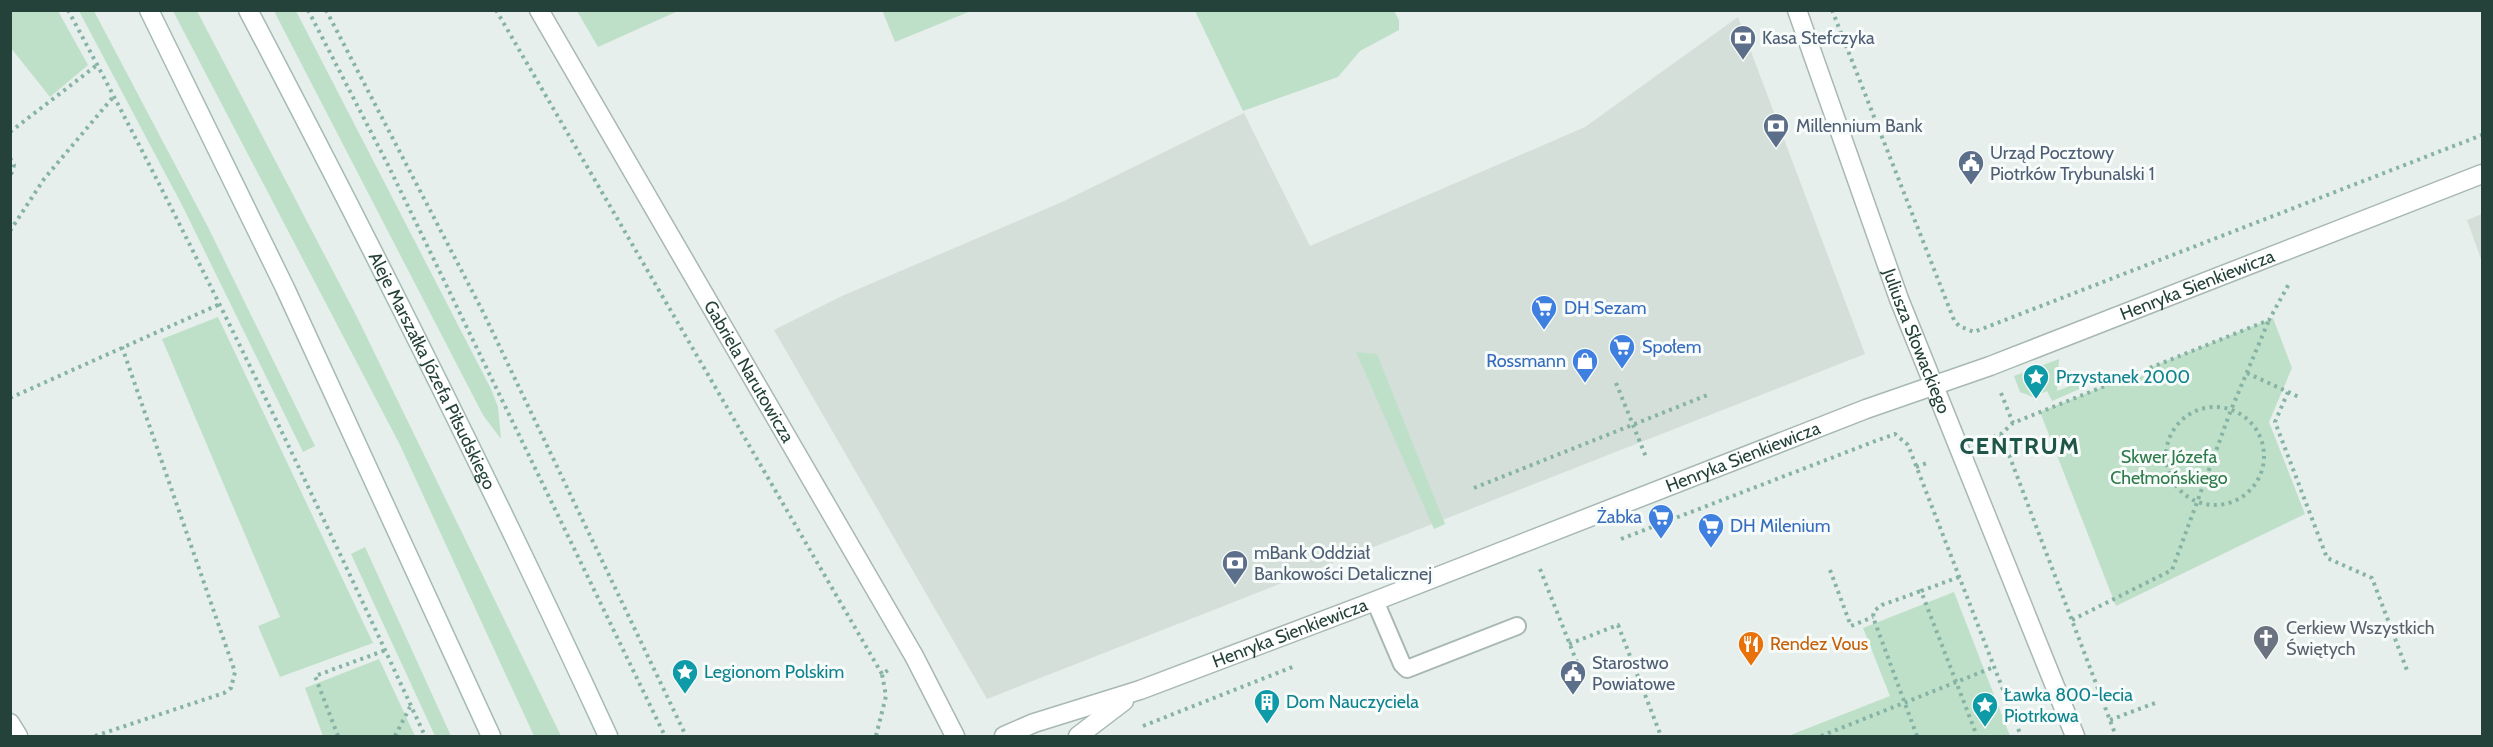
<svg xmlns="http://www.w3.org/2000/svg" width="2493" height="747" font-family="Cabin,sans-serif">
  <rect width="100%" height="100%" fill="#e6efeb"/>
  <g fill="#d4dfda">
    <path d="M1738 17 1865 354 987 699 774 330 842 296 1062 202 1244 113 1310 246 1585 127Z"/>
    <path d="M2482 214V262L2467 220Z"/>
  </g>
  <g fill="#bfe0c8">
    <path d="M882 10H971V11L895 42Z"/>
    <path d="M10 11H58L88 65 50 97 11 48Z"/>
    <path d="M79 11H94L209 229 315 446 303 452 183 207Z"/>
    <path d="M173 11H197L357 317 561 736H534L400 445Z"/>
    <path d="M274 11H296L491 389 498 407 501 439 483 415Z"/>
    <path d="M577 11H678L598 47Z"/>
    <path d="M1195 11H1394L1399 20V30L1360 51 1338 77 1243 111Z"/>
    <path d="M218 317 373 643 280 677 258 626 280 617 162 339Z"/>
    <path d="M2273 318 2292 368 2269 422 2305 514 2116 606 2040 412Z"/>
    <path d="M1356 352 1377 354 1445 524 1434 529Z"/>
    <path d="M2059 359 2057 391 2087 379 2089 385 2052 401 2047 391 2033 397 2020 392 2014 376Z"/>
    <path d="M365 547 451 736H435L351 554Z"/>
    <path d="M1954 592 2010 736H1788L1890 696 1863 628Z"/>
    <path d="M379 659 415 736H323L305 688Z"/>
  </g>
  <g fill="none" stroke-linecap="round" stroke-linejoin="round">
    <g stroke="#a8b8b2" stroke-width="20">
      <path id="service" d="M1375 601 1402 664 1407 669 1517 626"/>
    </g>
    <g stroke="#a8b8b2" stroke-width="21">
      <g id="minor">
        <path id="s1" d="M539 10 914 656 955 736"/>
        <path d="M10 723 18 736"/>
        <path id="s2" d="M1004 736 1034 723 1140 690 1375 601 1866 409 1990 366 2482 174"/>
        <path d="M1078 736 1124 701"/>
      </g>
    </g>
    <g stroke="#a8b8b2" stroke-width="21">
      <g id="tertiary">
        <path id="s3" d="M1797 10 1899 299 2075 736"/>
      </g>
    </g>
    <g stroke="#a4bbb3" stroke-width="21">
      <g id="secondary">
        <path d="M149 10 285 288 491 736"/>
        <path id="s4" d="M248 10C374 250 495 491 608 736"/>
      </g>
    </g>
    <g stroke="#86b3a5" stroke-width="4" stroke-dasharray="3 4.5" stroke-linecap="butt">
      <path d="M68 10C196 248 312 492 425 736"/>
      <path d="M308 10 388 165 665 736"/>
      <path d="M326 10 483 312 686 736"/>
      <path d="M496 10 882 674"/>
      <path d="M1832 10 1954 320 1959 326 1974 332 2482 135"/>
      <path d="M10 132 97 65"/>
      <path d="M10 158 14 165 10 178"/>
      <path d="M10 231 44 179 114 96"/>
      <path d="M2247 373 2301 398"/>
      <path d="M1616 383 1646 457"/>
      <path d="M2288 392 2275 422 2327 558 2372 578 2408 673"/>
      <path d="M2001 393 2013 423"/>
      <path d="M10 398 220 304"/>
      <circle cx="2215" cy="456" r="49"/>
      <path d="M2001 434 2116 736"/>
      <path d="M1986 440 2001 434 2013 423 2269 320 2290 282"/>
      <path d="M1916 467 1930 462"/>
      <path d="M1474 488 1710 394"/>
      <path d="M1621 539 1878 440 1895 434 1908 445 2021 736"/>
      <path d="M1540 569 1580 670"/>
      <path d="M1830 570 1851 626 1873 617"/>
      <path d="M1959 577 1921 591 1977 736"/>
      <path d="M2072 620 2172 570 2231 410 2269 320"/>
      <path d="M1569 644 1618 625 1661 736"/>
      <path d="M2110 720 2155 703"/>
      <path d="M1143 726 1295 666"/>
      <path d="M95 736 224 693 231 688 235 672 122 347"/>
      <path d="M338 736 315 676 386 650"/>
      <path d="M395 736 410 707"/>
      <path d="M876 736 886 696 882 674 890 669"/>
      <path d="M1821 736 1994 667"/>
      <path d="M1917 736 1873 617 1874 611 1882 605 1921 591"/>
    </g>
    <use href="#service" stroke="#fff" stroke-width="16"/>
    <use href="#minor" stroke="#fff" stroke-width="18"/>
    <use href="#tertiary" stroke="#fff" stroke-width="18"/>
    <use href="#secondary" stroke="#fff" stroke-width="18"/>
  </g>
  <defs>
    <g id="bank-pin" transform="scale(1.35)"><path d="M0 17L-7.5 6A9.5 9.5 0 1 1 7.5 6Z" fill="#5c6f8a" stroke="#f7fbf9"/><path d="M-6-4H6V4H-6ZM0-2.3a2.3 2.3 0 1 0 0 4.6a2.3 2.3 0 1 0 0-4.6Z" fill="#fff"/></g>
    <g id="civic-pin" transform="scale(1.35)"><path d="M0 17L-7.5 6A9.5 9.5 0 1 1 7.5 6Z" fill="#5c6f8a" stroke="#f7fbf9"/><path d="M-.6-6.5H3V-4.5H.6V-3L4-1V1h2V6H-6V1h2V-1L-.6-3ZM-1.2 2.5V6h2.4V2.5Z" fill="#fff"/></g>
    <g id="supermarket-pin" transform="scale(1.35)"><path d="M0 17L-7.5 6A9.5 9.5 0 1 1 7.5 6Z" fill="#3f7fe0" stroke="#f7fbf9"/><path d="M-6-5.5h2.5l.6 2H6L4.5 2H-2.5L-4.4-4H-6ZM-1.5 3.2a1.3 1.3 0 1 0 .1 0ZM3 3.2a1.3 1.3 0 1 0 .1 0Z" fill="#fff"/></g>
    <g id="shop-pin" transform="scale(1.35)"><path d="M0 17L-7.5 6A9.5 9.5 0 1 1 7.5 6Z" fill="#3f7fe0" stroke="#f7fbf9"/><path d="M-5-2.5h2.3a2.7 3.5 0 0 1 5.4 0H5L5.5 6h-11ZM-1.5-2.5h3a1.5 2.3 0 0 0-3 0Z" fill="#fff"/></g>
    <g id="sight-pin" transform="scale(1.35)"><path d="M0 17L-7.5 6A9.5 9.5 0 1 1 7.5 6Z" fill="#0f9aa8" stroke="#f7fbf9"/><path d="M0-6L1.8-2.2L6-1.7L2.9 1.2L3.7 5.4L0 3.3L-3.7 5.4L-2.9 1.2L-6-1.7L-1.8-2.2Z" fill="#fff"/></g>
    <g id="church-pin" transform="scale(1.35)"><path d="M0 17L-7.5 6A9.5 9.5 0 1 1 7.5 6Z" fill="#6b7280" stroke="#f7fbf9"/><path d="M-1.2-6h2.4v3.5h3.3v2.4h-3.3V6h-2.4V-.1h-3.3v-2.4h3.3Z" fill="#fff"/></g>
    <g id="restaurant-pin" transform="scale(1.35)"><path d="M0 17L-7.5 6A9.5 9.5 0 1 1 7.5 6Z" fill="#e8710a" stroke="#f7fbf9"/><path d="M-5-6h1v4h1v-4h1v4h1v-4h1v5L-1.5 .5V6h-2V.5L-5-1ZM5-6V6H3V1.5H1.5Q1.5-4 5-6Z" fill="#fff"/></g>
    <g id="building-pin" transform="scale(1.35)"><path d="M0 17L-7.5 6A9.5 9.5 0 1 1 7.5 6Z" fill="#0f9aa8" stroke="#f7fbf9"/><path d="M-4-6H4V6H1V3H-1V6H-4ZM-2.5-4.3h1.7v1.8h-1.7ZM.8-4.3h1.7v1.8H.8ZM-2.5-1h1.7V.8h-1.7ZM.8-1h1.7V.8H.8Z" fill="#fff"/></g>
  </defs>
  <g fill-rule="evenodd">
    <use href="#bank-pin" x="1743" y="38"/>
    <use href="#bank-pin" x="1776" y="126"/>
    <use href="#civic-pin" x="1971" y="163"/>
    <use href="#supermarket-pin" x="1544" y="308"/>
    <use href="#supermarket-pin" x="1622" y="347"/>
    <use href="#shop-pin" x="1585" y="361"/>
    <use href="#sight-pin" x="2036" y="377"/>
    <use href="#supermarket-pin" x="1661" y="517"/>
    <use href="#supermarket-pin" x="1711" y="526"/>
    <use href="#bank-pin" x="1235" y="563"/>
    <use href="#church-pin" x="2266" y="638"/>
    <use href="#restaurant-pin" x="1751" y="644"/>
    <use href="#sight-pin" x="685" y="672"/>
    <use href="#civic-pin" x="1573" y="673"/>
    <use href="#building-pin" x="1267" y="702"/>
    <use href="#sight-pin" x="1985" y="705"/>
  </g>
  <g text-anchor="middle" stroke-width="6" stroke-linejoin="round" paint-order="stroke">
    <g font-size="18" fill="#4e5e75" stroke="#f7fbf9" text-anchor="start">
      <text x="1762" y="44">Kasa Stefczyka</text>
      <text x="1796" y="132">Millennium Bank</text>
      <text x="1990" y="159">Urząd Pocztowy<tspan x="1990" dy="21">Piotrków Trybunalski 1</tspan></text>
      <text x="1254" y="559">mBank Oddział<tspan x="1254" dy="21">Bankowości Detalicznej</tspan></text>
      <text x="1592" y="669">Starostwo<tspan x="1592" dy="21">Powiatowe</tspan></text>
    </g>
    <g font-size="18" fill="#24423a" stroke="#f7fbf9">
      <text dy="6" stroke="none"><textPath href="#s2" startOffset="1276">Henryka Sienkiewicza</textPath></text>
      <text dy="6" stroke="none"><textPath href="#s3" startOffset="352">Juliusza Słowackiego</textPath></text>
      <text dy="6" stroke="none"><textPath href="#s4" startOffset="405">Aleje Marszałka Józefa Piłsudskiego</textPath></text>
      <text dy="6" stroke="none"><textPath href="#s1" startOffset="418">Gabriela Narutowicza</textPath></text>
      <text dy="6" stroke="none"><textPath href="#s2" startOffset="790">Henryka Sienkiewicza</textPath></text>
      <text dy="6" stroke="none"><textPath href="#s2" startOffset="304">Henryka Sienkiewicza</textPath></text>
    </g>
    <g font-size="18" fill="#366cbe" stroke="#f7fbf9" text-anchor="start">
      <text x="1564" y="314">DH Sezam</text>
      <text x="1642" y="353">Społem</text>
      <text x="1566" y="367" text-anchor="end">Rossmann</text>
      <text x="1642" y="523" text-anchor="end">Żabka</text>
      <text x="1730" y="532">DH Milenium</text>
    </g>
    <g font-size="18" fill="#0d838f" stroke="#f7fbf9" text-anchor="start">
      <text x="2056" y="383">Przystanek 2000</text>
      <text x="704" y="678">Legionom Polskim</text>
      <text x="2004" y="701">Ławka 800-lecia<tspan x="2004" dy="21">Piotrkowa</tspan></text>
      <text x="1286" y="708">Dom Nauczyciela</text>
    </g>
    <g font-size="18" fill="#2d7a4b" stroke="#f7fbf9">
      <text x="2169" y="463">Skwer Józefa<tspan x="2169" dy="21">Chełmońskiego</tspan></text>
    </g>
    <g font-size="18" fill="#5b616d" stroke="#f7fbf9" text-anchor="start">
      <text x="2286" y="634">Cerkiew Wszystkich<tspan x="2286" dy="21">Świętych</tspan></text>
    </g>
    <g font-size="18" fill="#c56008" stroke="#f7fbf9" text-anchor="start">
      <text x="1770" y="650">Rendez Vous</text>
    </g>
    <g font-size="24" font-weight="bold" letter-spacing="1.5" fill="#1f5548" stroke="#f7fbf9">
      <text x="2020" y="454">CENTRUM</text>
    </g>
  </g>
  <rect width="2493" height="747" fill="none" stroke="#24423a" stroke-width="24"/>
</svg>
